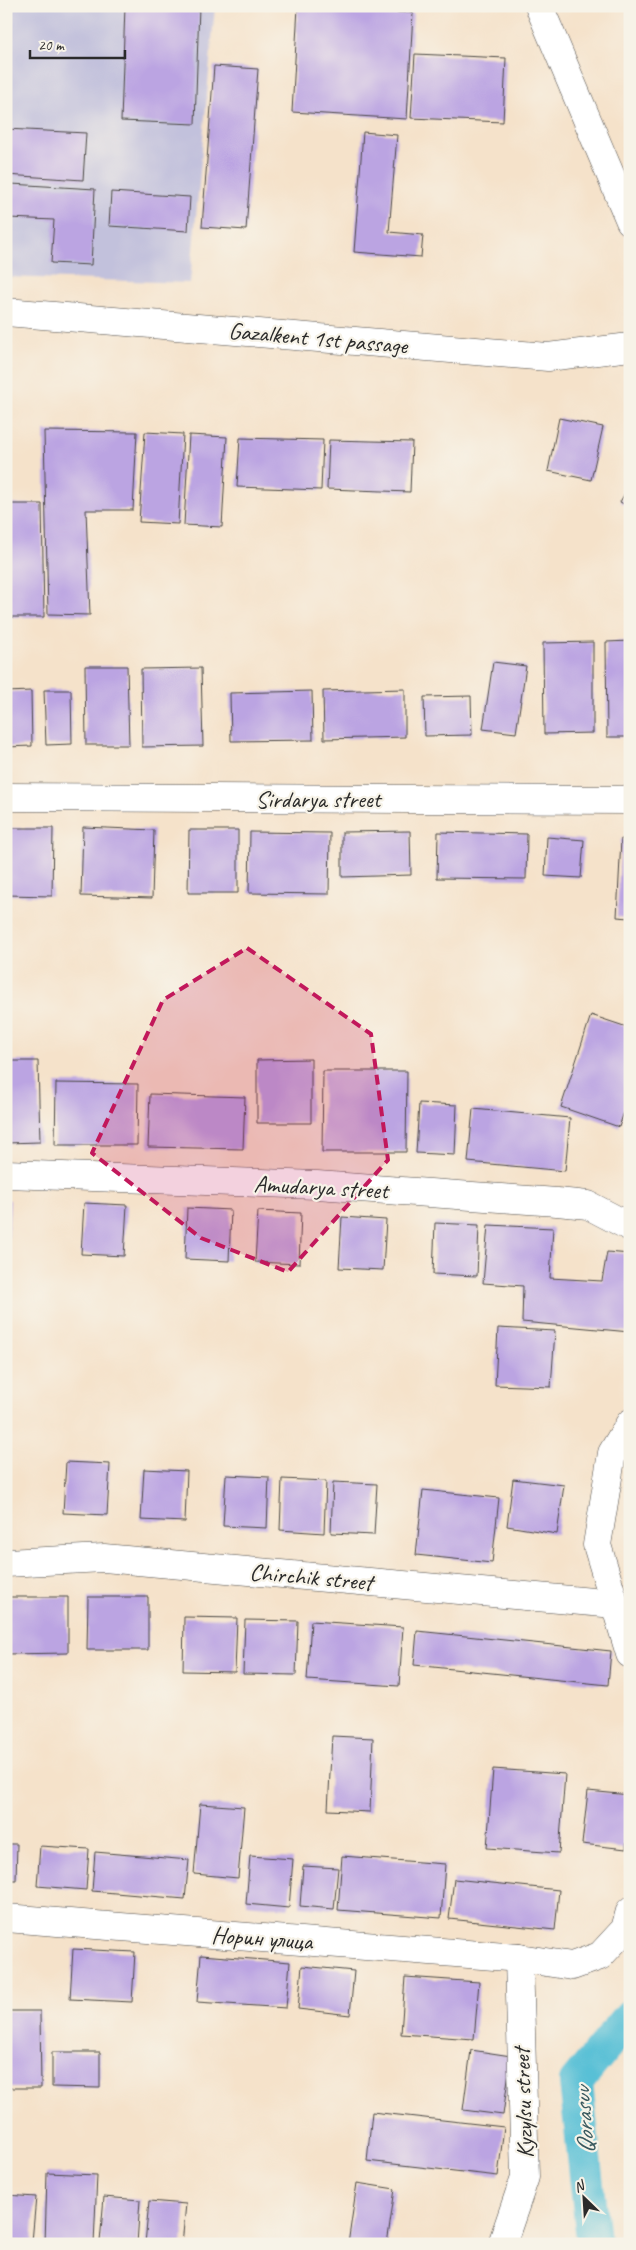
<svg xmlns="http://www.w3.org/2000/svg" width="636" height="2250" font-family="Caveat,sans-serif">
  <rect width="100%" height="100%" fill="#f7f3e8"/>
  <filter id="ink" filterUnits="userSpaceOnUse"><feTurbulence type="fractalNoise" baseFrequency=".02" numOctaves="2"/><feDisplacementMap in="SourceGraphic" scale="10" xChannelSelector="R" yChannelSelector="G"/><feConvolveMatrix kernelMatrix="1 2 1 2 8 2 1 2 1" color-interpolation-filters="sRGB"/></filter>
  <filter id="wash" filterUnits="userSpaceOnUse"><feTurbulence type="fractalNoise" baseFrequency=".0096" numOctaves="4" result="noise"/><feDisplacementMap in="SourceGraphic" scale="20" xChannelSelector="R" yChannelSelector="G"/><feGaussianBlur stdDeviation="1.12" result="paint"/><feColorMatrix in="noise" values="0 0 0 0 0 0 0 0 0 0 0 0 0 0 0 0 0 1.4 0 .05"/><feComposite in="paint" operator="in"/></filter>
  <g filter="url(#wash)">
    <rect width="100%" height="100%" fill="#f5e2ca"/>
    <path fill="#c2c1dc" d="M6 6H215L190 283 6 277Z"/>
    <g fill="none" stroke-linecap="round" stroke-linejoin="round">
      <path stroke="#58c0d6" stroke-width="34" d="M595 2244 593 2241 576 2082 630 2016"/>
    </g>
    <g id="blocks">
      <g fill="#bba4e2">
        <path d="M125 6H199L195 124 121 121Z"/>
        <path d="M298 7 413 13 407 119 292 112Z"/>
        <path d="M415 54 506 58 503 122 411 118Z"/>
        <path d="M214 66 258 69 246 230 202 227Z"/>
        <path d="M6 129 86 133 83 180 6 175Z"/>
        <path d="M363 132 397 135 389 232 423 235 421 257 354 252Z"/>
        <path d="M11 184 95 189 91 265 51 263 54 220 9 218Z"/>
        <path d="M111 192 190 197 188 231 109 226Z"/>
        <path d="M559 418 603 427 591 480 548 471Z"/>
        <path d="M44 431 137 432 133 510H86L90 615 48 614Z"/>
        <path d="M145 432 183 434 178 524 139 522Z"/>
        <path d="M189 435 227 437 222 527 184 525Z"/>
        <path d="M240 438 323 440 321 490 237 487Z"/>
        <path d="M329 440 412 442 410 492 327 489Z"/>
        <path d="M630 484V507L620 502Z"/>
        <path d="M6 504H42L44 617H6Z"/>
        <path d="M630 641V737H607L606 642Z"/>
        <path d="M593 642V733L544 734 543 643Z"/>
        <path d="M493 662 526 666 516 733 483 729Z"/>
        <path d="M85 666H127L129 745H86Z"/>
        <path d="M201 668 203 746 142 747 141 669Z"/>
        <path d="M405 689V737L324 739 323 691Z"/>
        <path d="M44 690H71L72 744 46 745Z"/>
        <path d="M31 691 32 746 6 747V692Z"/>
        <path d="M312 691 313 740 231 741 230 693Z"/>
        <path d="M471 696 472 735 425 736 424 697Z"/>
        <path d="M83 827 154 830 152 898 81 896Z"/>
        <path d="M6 828H53L52 896 6 895Z"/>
        <path d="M189 830H238V893H188Z"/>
        <path d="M410 831 411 875 342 877V832Z"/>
        <path d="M250 832 330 833 329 894 249 893Z"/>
        <path d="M438 832 527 834 526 879 437 878Z"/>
        <path d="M547 837 584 840 581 878 545 876Z"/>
        <path d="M621 839 630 840V918L617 917Z"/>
        <path d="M591 1015 630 1028V1094L619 1127 561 1107Z"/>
        <path d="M311 1059V1123H257V1060Z"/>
        <path d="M6 1061H38L40 1142 6 1143Z"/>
        <path d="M323 1071H407L406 1152H322Z"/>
        <path d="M56 1083 138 1084 137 1145H55Z"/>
        <path d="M150 1094 245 1097 243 1149 148 1147Z"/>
        <path d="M419 1103 457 1105 455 1155 416 1153Z"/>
        <path d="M473 1109 570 1118 565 1171 468 1162Z"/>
        <path d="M6 1200H10L8 1244H6Z"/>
        <path d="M84 1203 127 1205 124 1256 81 1254Z"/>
        <path d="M187 1208 231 1210 229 1261 185 1259Z"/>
        <path d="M258 1211 301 1213 299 1264 255 1262Z"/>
        <path d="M342 1217 386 1220 383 1270 339 1268Z"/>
        <path d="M435 1223 479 1225 477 1276 433 1274Z"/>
        <path d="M488 1225 553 1228 550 1278 602 1281 607 1252 630 1254V1332L522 1322 523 1286 483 1283Z"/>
        <path d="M498 1328 555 1331 551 1387 495 1385Z"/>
        <path d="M66 1462 110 1464 107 1515 63 1513Z"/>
        <path d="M144 1469 187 1471 185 1522 141 1520Z"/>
        <path d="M226 1475 269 1477 267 1528 223 1526Z"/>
        <path d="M282 1479 326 1481 324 1533 280 1530Z"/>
        <path d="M513 1479 564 1485 557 1534 507 1526Z"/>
        <path d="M333 1482 377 1484 374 1535 331 1533Z"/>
        <path d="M423 1490 499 1498 492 1563 416 1555Z"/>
        <path d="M6 1597H68V1653L6 1654Z"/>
        <path d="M88 1597H148V1650H87Z"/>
        <path d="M184 1617 237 1618 235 1672 183 1671Z"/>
        <path d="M245 1620 298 1621 296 1675 243 1674Z"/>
        <path d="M311 1621 403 1627 399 1686 307 1680Z"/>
        <path d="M417 1631 611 1651 608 1685 414 1665Z"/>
        <path d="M332 1736 373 1738 370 1812 328 1810Z"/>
        <path d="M493 1769 565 1774 559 1853 487 1848Z"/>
        <path d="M588 1791 630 1795 626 1849 582 1844Z"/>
        <path d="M200 1804 244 1807 238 1878 194 1874Z"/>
        <path d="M6 1844H17L16 1880H6Z"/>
        <path d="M40 1846 89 1849 86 1890 37 1886Z"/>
        <path d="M95 1852 189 1860 185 1899 92 1891Z"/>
        <path d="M250 1856 293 1859 289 1908 246 1904Z"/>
        <path d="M342 1856 445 1864 441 1918 338 1910Z"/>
        <path d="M303 1866 338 1868 334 1909 300 1906Z"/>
        <path d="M454 1879 559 1890 555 1930 449 1919Z"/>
        <path d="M73 1949 135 1952 132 2002 70 1999Z"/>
        <path d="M201 1955 290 1962 286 2008 197 2002Z"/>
        <path d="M302 1966 354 1971 350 2015 298 2009Z"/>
        <path d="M405 1977 479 1982 474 2039 401 2034Z"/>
        <path d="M6 2011H40L41 2088H6Z"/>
        <path d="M471 2050 511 2056 503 2115 463 2110Z"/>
        <path d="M52 2052H100V2088L52 2087Z"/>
        <path d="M372 2112 504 2127 498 2176 367 2161Z"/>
        <path d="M47 2173 97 2175 94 2244H45Z"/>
        <path d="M357 2183 395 2189 387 2244H348Z"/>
        <path d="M6 2195 36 2197 32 2242 6 2240Z"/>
        <path d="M104 2197 140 2200 137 2244 100 2242Z"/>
        <path d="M149 2201 186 2204 182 2244H145Z"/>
      </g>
    </g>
  </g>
  <g filter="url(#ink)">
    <use href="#blocks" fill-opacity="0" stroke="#494643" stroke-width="1"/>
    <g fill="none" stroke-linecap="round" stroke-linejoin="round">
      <g stroke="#494643" stroke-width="29">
        <g id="minor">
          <path d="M539 6 630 221"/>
          <path d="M6 312 548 357 630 347"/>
          <path d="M6 797 630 800"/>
          <path d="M6 1174 317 1185 557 1202 588 1205 630 1227"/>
          <path d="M630 1423 612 1453 597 1545 630 1654"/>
          <path d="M6 1563 104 1558 615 1604"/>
          <path d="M6 1918 519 1958 572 1966 600 1956 625 1929 630 1911"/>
          <path d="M502 2244 525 2177 519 1958"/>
        </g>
      </g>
      <use href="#minor" stroke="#fff" stroke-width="28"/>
    </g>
  </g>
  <path fill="#c2185b" fill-opacity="0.2" stroke="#c2185b" stroke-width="4" stroke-dasharray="10 6" stroke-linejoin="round" d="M247 948 371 1034 388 1160 288 1272 201 1238 92 1153 163 1000Z"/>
  <g text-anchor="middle" stroke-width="4.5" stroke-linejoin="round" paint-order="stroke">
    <g font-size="24" fill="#2b2b2b" stroke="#f7f3e8">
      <text transform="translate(318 338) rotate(5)" y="8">Gazalkent 1st passage</text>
      <text x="318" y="807">Sirdarya street</text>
      <text transform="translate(321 1187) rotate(3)" y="8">Amudarya street</text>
      <text transform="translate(311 1577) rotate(5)" y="8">Chirchik street</text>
      <text transform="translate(262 1938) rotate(4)" y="8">Норин улица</text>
      <text transform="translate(523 2103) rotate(-92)" y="8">Kyzylsu street</text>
    </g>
    <g font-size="25" font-style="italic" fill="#38585e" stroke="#f7f3e8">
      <text transform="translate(583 2121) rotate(-94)" y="9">Qorasuv</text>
    </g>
  </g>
  <rect width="636" height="2250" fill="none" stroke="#f7f3e8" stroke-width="25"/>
  <g transform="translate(584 2198) rotate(335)" stroke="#f7f3e8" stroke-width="4" paint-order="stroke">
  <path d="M0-4L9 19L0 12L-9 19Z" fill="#2b2b2b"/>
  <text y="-8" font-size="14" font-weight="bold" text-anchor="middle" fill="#2b2b2b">N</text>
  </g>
  <path d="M30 50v8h95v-8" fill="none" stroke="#2b2b2b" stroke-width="2.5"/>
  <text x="38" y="50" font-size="15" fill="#2b2b2b" stroke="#f7f3e8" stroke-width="4" paint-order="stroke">20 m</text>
</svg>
